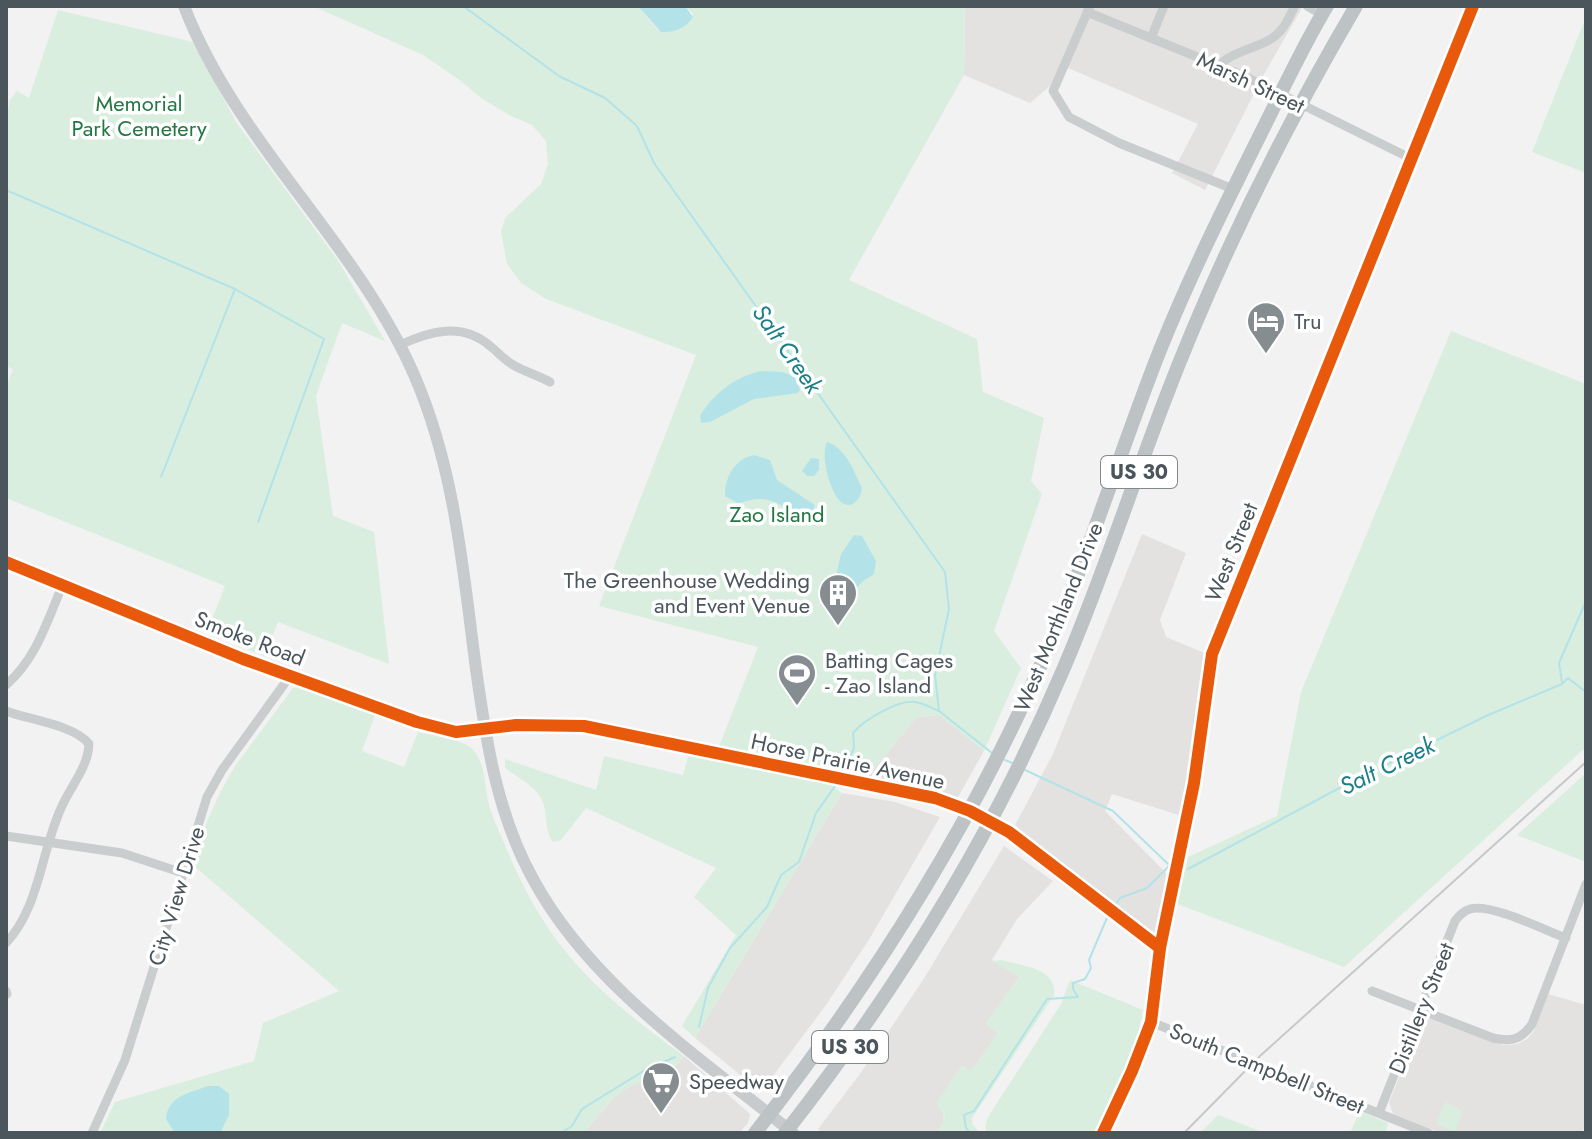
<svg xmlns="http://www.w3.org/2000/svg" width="1592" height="1139" font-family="Jost,sans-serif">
  <rect width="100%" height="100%" fill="#f2f2f2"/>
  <g fill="#e3e2e0">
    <path d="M965 6H1303L1263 76 1205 190 1172 173 1198 124 1061 65 1050 86 1030 103 964 75Z"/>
    <path d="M1142 534 1186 553 1160 620 1166 637 1207 654 1198 729 1182 816 1112 794 1105 811 1170 877 1160 928 1153 932 1096 892 1015 825 1053 754Z"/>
    <path d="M940 715 984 751 958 797H948L927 790 865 779 917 717Z"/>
    <path d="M842 793 895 802 940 817 870 938 826 1005 761 1092 695 1038Z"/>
    <path d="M1004 846 1053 881 1017 919 992 960 1019 977 986 1024 998 1033 971 1072 962 1066 944 1112 943 1123 937 1133H823L818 1129 860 1074 923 980Z"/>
    <path d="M1548 994 1586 1005V1124L1582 1133H1440L1393 1114 1389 1102 1425 1015H1430L1503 1045 1518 1044 1527 1039 1533 1032Z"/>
    <path d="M684 1056 750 1114 748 1123 739 1133H584L619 1091 642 1080 666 1077Z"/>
  </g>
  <g fill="#d9eedf">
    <path d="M313 6H638L658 30 690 22 693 14 685 6H965L964 75 849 280 977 339 983 392 1044 418 1031 481 1042 494 994 631 1021 668 984 751 939 715 917 717 865 779 718 749 758 647 599 606 696 355 546 299 521 283 507 264 501 232 505 218 541 184 548 164 546 141 532 125 511 116 481 98 461 81 423 55Z"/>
    <path d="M58 10 193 42 236 122 339 262 385 341 342 323 316 396 333 516 374 532 389 664 278 622 264 656 207 632 225 586 6 498V387L13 369 6 366V122L10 100 17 91 29 98Z"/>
    <path d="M1586 17V173L1532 152Z"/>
    <path d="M1451 331 1586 384V747L1344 967 1177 904 1188 857 1277 816 1301 692Z"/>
    <path d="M301 686 375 715 362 751 404 767 418 732C435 736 464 738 475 752 485 764 485 789 489 805 493 818 499 832 505 845 546 947 597 993 684 1056L666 1077C619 1083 613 1099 584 1133H100L115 1102 254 1061 263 1023 339 991 193 865 208 819 221 791 235 766 293 688Z"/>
    <path d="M689 754 828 783 842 793 695 1038 682 1026 736 935 694 897 716 868 586 808 561 840 553 842C543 828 549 812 541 798 533 784 517 777 505 768V759L596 790 604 756 683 775Z"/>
    <path d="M1586 773V862L1517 835Z"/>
    <path d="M1002 960C1022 966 1058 968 1054 995L972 1118V1124L980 1133H937L945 1117 936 1104 961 1066 971 1071 998 1033 985 1024 1019 977 992 961Z"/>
    <path d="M1070 980 1143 1010 1136 1045 1097 1133H987L985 1126 988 1117 1061 1004Z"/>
    <path d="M1445 1102 1461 1110 1464 1108 1455 1132 1436 1124Z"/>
    <path d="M1360 1111 1388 1123 1386 1132 1388 1133H1350Z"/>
    <path d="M1218 1115 1265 1133H1200Z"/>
  </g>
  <g fill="#b3e3e8">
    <path d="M638 6H685L693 17C687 28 673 33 661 32Z"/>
    <path d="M762 371 783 372 797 378 800 390 798 393 754 399 710 422 701 423 700 416C714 393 736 376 762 371Z"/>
    <path d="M827 442C845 447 854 471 862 488 861 498 852 511 841 502 830 492 820 456 827 442Z"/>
    <path d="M754 455 770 460 777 480 815 505 812 513 795 516C787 507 772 498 758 499 752 499 745 502 738 503L725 496C725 476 735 459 754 455Z"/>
    <path d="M811 458 819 459V470L814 476H807L802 471Z"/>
    <path d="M854 535 862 536 876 561 874 574C870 577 866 579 863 581 854 590 849 607 833 589L841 554Z"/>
    <path d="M208 1086H219L229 1094V1115L220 1133H175L166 1119C168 1096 189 1093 208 1086Z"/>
  </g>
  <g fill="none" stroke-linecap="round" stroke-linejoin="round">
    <g stroke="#b3e3e8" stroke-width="2">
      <path d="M463 6 559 76 605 98 637 126 654 163 945 572 949 609 935 675 939 711 992 753"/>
      <path d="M6 190 235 289 324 339 258 522"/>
      <path d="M161 477 235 289"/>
      <path d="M1562 682 1559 663 1586 601"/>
      <path d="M1005 760 1012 763"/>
      <path d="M845 767 854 748 853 733C864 720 897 700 915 702 923 703 932 708 939 711"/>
      <path d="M1025 770 1113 811 1169 865"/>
      <path d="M1188 869 1345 785 1486 716 1562 684 1568 678 1586 692"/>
      <path d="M1113 908 1120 898 1147 888 1170 865"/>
      <path d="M699 1027 708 988 730 948 767 907 781 875 799 862 816 813 835 786"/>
      <path d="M561 1133 572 1126 582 1109 645 1070 675 1057"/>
      <path d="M970 1133 966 1128 964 1115 974 1111 1047 999 1078 997 1073 989V983L1085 979 1091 968 1089 960 1109 913"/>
    </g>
    <g stroke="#cacdce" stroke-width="9">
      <path d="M1090 6 1053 91 1069 117 1119 143 1233 189"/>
      <path d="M1307 6 1322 15"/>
      <path d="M1087 12 1244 76 1412 159"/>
      <path d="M1151 38 1164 6"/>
      <path d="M1219 66C1234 48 1267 49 1282 29 1287 23 1291 13 1295 6"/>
      <path d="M400 345C430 331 462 322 490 346 498 352 505 361 515 366 526 372 539 376 550 382"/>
      <path d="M6 562 243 659 417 722 456 732 516 725 584 726 935 798 970 811 1009 832 1160 948"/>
      <path d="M6 685C37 658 47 621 63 584"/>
      <path d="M6 711C29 720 75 725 89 744 88 767 71 786 62 806 41 850 40 907 6 943"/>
      <path d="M6 836 122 853 183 873"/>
      <path d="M6 991 7 994"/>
      <path d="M1372 991 1493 1038C1511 1042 1521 1040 1532 1024L1586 884"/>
      <path d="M1151 1022 1428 1133"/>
      <path d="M1379 1113 1455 921C1459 916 1463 911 1470 909 1491 903 1544 930 1566 938"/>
      <path d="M92 1133 125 1060 207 797 222 770 290 676"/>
      <path d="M1103 1133 1132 1071 1151 1022 1160 948 1194 783 1212 654 1473 6"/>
    </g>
    <path stroke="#c8cbcd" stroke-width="12" d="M184 6C237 144 357 242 415 377 455 470 463 570 476 669 486 741 497 814 533 879 590 985 702 1059 793 1133"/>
    <g stroke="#bdc2c5" stroke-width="14">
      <path d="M755 1133C877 977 982 810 1058 625 1095 535 1124 441 1160 350 1191 273 1228 199 1265 125 1285 85 1304 44 1327 6"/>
      <path d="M785 1133C897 990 992 837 1063 670 1101 582 1130 491 1164 402 1216 265 1282 132 1356 6"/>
    </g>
    <path stroke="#c6c8c9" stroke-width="2" d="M1184 1133 1260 1056 1586 762"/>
    <g stroke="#fff" stroke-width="17">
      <g id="cycleway">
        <path d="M6 562 243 659 417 722 456 732 516 725 584 726 935 798 970 811 1009 832 1160 948"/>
        <path d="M1103 1133 1132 1071 1151 1022 1160 948 1194 783 1212 654 1473 6"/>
      </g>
    </g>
    <use href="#cycleway" stroke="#e8590c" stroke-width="12"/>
  </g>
  <defs>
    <g id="hotel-pin" transform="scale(2)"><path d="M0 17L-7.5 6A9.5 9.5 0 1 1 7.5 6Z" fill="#858d90" stroke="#fff"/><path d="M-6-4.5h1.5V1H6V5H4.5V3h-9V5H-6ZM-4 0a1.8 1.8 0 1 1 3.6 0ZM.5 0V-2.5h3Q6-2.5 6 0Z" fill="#fff"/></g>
    <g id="building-pin" transform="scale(2)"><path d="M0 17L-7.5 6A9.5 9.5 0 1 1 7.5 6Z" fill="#858d90" stroke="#fff"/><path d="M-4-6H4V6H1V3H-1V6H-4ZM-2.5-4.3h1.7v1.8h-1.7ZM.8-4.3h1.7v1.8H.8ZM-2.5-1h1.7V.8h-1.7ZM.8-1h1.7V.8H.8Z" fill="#fff"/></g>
    <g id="stadium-pin" transform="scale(2)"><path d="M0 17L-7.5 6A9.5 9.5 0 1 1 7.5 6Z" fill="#858d90" stroke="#fff"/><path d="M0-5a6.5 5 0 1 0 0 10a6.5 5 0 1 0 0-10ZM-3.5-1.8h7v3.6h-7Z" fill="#fff"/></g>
    <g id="supermarket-pin" transform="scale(2)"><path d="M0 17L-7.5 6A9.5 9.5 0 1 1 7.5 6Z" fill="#858d90" stroke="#fff"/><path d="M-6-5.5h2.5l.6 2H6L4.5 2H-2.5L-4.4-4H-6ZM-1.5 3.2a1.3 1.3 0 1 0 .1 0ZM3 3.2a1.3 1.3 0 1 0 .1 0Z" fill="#fff"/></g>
  </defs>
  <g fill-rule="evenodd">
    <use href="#hotel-pin" x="1266" y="321"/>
    <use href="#building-pin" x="838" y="593"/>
    <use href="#stadium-pin" x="797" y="673"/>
    <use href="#supermarket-pin" x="661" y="1081"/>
  </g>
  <g text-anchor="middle" stroke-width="7" stroke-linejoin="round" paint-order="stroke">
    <g fill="#fff" stroke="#81898d" stroke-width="2">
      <rect x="1101" y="456" width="76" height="32" rx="6"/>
      <rect x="812" y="1031" width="76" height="32" rx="6"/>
    </g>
    <g font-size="20" font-weight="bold" fill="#4b565c">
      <text x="1139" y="479">US 30</text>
      <text x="850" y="1054">US 30</text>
    </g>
    <g font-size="22" fill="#4b565c" stroke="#fff">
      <text transform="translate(1251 82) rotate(25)" y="8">Marsh Street</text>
      <text transform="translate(1231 552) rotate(-68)" y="8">West Street</text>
      <text transform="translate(1058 617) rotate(-68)" y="8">West Morthland Drive</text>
      <text transform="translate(250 638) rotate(21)" y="8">Smoke Road</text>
      <text transform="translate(848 761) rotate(12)" y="8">Horse Prairie Avenue</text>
      <text transform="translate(176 896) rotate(-73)" y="8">City View Drive</text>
      <text transform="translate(1421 1008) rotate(-68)" y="8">Distillery Street</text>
      <text transform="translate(1267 1068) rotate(22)" y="8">South Campbell Street</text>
    </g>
    <g font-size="22" fill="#237742" stroke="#fff">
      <text x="139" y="111">Memorial<tspan x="139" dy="25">Park Cemetery</tspan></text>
      <text x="777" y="522">Zao Island</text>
    </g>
    <g font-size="22" fill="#4b565c" stroke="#fff" text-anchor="start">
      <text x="1294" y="329">Tru</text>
      <text x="810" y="588" text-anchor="end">The Greenhouse Wedding<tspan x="810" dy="25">and Event Venue</tspan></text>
      <text x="825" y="668">Batting Cages<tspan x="825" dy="25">- Zao Island</tspan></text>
      <text x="689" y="1089">Speedway</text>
    </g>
    <g font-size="24" font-style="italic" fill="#1b7f88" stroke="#fff">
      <text transform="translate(787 349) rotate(55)" y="8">Salt Creek</text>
      <text transform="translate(1387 766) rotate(-26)" y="8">Salt Creek</text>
    </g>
  </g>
  <rect width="1592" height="1139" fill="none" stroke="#4b565c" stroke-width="16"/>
</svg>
